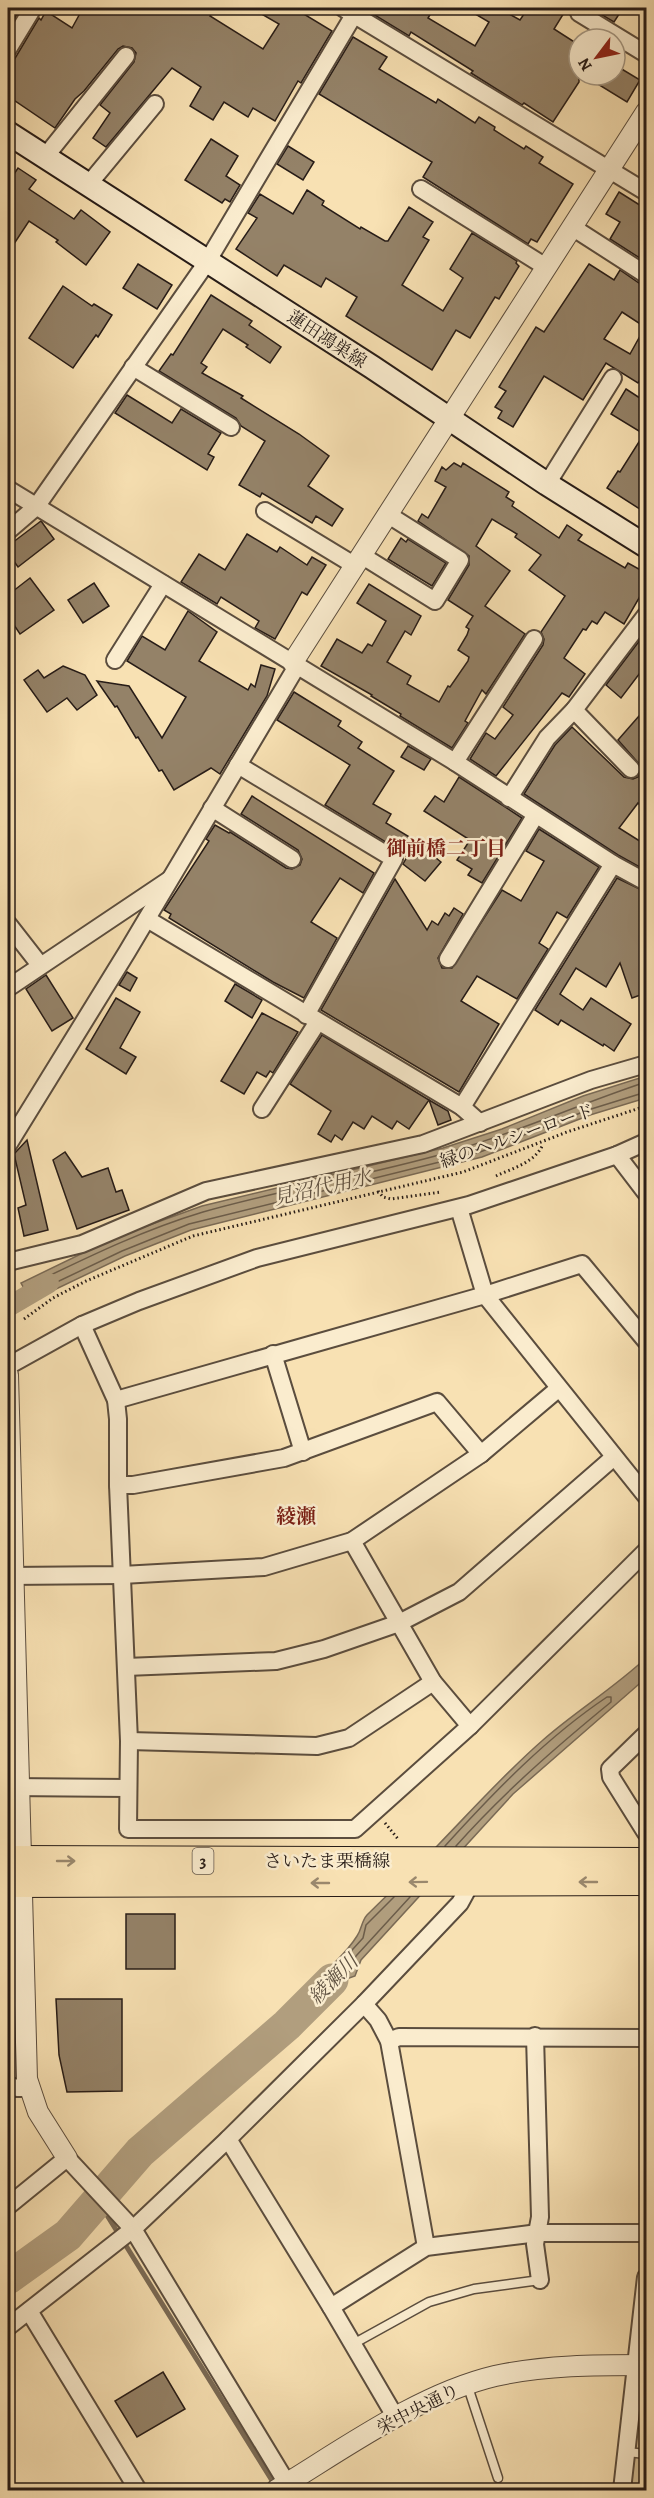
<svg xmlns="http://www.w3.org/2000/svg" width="654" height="2498" font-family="Alegreya,'Noto Serif JP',serif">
  <rect width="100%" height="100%" fill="#f8e1b3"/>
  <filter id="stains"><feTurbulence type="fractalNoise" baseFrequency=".00333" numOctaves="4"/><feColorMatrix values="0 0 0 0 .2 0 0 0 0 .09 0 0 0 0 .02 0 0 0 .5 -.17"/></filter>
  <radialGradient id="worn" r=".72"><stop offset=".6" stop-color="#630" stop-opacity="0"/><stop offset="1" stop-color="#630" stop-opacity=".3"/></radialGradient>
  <path fill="#d4c098" stroke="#7e6e58" stroke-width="1.5" d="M643 2380H646V2490H630Z"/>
  <g fill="#b19e7e" stroke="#7a6a55" stroke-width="1.5">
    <path d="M646 1076V1098L590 1115 482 1157 191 1230 125 1256 31 1301 21 1283 116 1237 202 1206 443 1148 502 1129 583 1096Z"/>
    <path d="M646 1658V1678L513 1794 361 1960 355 1976 338 1982 305 2015 289 2004C309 1985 343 1959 357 1936 362 1929 361 1922 367 1915 391 1891 416 1868 439 1844 473 1809 505 1773 543 1740 576 1711 614 1688 646 1658Z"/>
  </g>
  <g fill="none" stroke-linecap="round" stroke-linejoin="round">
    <g stroke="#6c5d4a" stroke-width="1.5">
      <path d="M646 1082C579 1104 514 1134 446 1153 366 1176 283 1189 203 1212 143 1230 88 1257 32 1284L30 1288 36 1292 122 1251 189 1224 480 1152 588 1110 646 1092"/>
      <path d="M445 1846C494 1792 547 1737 607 1697H611V1702C556 1747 503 1793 456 1846"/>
      <path d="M394 1897 366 1925 363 1938 332 1972 333 1977 350 1971 356 1956 410 1897"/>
      <path d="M320 1984H324V1988L306 2005H301V2001Z"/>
    </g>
    <path stroke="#7a6a55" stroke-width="5" d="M100 2204 276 2487"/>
    <path stroke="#b19e7e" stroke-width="20" d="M8 1307 49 1283"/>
    <path stroke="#b19e7e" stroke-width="33" d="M8 2278 68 2235 140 2152 287 2025 332 1980"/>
  </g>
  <g fill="#948268" stroke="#271c17" stroke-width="1.5" fill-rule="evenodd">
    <path d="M8 8H21L10 26 8 24Z"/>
    <path d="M83 8H215L210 16 263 49 279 24 251 8H294L332 31 301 83 298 81 275 121 253 108 248 117 224 102 213 120 190 106 201 87 172 68 106 147 93 138 110 113 100 105 134 62 136 53 132 48 123 46 118 49 84 91 75 99 55 128 8 96V70L39 18 41 20 46 11 72 28Z"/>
    <path d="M368 8H434L428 18 475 46 489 22 465 8H498L520 20 528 8H567L554 29 579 45V82L553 122 524 103 522 105 498 90 471 73 473 71 411 32 409 36 368 11Z"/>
    <path d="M590 8H623L614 22Z"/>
    <path d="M353 37 387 57 379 69 436 103 438 99 475 123 479 117 495 127 494 130 524 149 526 146 543 157 539 163 573 184 537 242 531 239 528 244 423 177 432 162 319 94Z"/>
    <path d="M615 65 640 80 627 102 583 75H615Z"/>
    <path d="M211 139 238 156 226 176 240 185 230 202 225 199 222 203 185 180Z"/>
    <path d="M288 146 314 162 303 180 277 164Z"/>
    <path d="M18 168 36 180 29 189 74 219 81 210 110 232 86 265 56 242 58 240 29 221 8 253V183Z"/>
    <path d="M307 190 324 201 322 205 360 229 361 227 385 241H388L409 207 433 222 423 237 429 240 402 285 443 311 463 278 450 269 472 233 517 261 516 263 519 266 499 299 495 297 470 338 456 330 432 370 346 316 357 297 326 278 321 287 284 265 277 276 236 249 257 218 248 213 260 194 293 214Z"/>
    <path d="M619 192 646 209V262L610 239 620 222 606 214Z"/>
    <path d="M138 264 172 285 157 309 123 288Z"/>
    <path d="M589 264 614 280 620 270 639 283 646 284V370L638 383 606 363 583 400 544 376 513 427 498 418 502 411 495 407 506 391 499 387 536 327 544 332ZM622 312 645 327 630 354 604 339Z"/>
    <path d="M63 286 92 306 94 304 112 315 98 337 96 335 73 368 29 338Z"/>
    <path d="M211 295 252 321 249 325 281 347 270 363 246 347 248 345 223 329 201 363 207 367 202 373 243 396 241 398 299 434 329 456 308 486 343 509 332 526 316 516 312 523 262 493 260 497 239 485 265 441 241 426 236 418 159 371 171 354 173 355Z"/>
    <path d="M626 389 646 402V513L607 488 618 471 620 472 644 434 611 414Z"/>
    <path d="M127 395 172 423 181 409 221 433 208 454 214 457 207 470 115 413Z"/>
    <path d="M454 463 461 467 463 463 509 492 506 497 514 502 512 506 559 538 567 525 582 535 578 540 625 568 628 563 646 573V586L624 624 605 612 597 624 592 621 586 630 583 629 564 658 585 674 569 697 562 693 496 776 470 759 486 733 495 739 513 715 503 707 543 645 544 639 541 632 565 596 529 570 541 555 515 537 517 534 492 519 476 546 510 571 485 606 525 634 486 694 482 690 465 721 468 723 452 748 400 716 401 714 371 696 372 695 321 666 337 639 362 653 368 644 372 646 386 621 357 603 369 584 421 616 411 635 405 631 387 662 411 676 407 684 439 702 448 686 450 687 468 661 469 657 458 650 467 635 469 629 466 627 473 616 448 600 469 565V556L418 521 422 514 428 518 446 487 435 481 442 467 446 470Z"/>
    <path d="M41 521 54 539 18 567 8 553V546Z"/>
    <path d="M247 534 277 552 280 547 307 565 312 557 326 565 307 595 302 592 275 639 255 628 259 621 221 597 217 604 181 582 199 554 225 570Z"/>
    <path d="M401 538 406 542 408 539 446 563 432 586 388 559Z"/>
    <path d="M30 578 54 610 20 634 8 616V595Z"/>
    <path d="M94 583 109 606 83 623 68 600Z"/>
    <path d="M188 611 217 632 199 661 248 690 251 684 255 687 261 665 275 669 267 696 220 774 211 768 174 790 162 770 159 771 138 737 136 738 117 706 115 707 97 681 129 686 162 738 186 697 127 661 142 636 165 650Z"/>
    <path d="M646 632V665L621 698 606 685Z"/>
    <path d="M63 666 85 675 97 695 77 710 67 698 47 712 24 680 38 670 44 678Z"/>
    <path d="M294 692 341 721 338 726 362 742 358 748 394 771 373 804 391 814 386 823 426 847 425 849 441 862 425 881 403 864 407 857 399 850 325 805 350 765 277 720Z"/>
    <path d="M646 708V811L638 803 619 828 646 845 645 870 618 855 524 794 555 745 572 727 624 777 633 779 638 777 641 766 618 740Z"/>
    <path d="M408 746 431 759 424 770 401 757Z"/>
    <path d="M459 777 522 818 482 883 468 875 472 869 457 860 470 840 424 811 435 796 444 802Z"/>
    <path d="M252 796 374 873 363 893 340 878 311 922 337 938 304 998 273 982 169 918 171 914 164 910 209 841 206 839 215 825 229 833 230 832 286 868 292 869 300 865 302 859 298 850 241 814Z"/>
    <path d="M539 829 599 867 567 918 557 912 539 943 548 949 517 999 477 976 461 1001 499 1024 459 1092 321 1010 395 879 427 930 432 921 438 925 445 913 449 916 454 908 463 914 438 958 442 968H452L502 890 521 901 544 861 526 851Z"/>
    <path d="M617 878 646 892V993L632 998 620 963 606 987 576 968 560 994 583 1010 591 998 631 1024 614 1051 604 1044 603 1046 561 1020 558 1025 535 1010Z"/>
    <path d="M127 972 137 978 130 991 119 985Z"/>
    <path d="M46 975 73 1018 52 1031 26 989Z"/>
    <path d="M235 984 262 1000 252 1018 225 1001Z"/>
    <path d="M116 998 140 1012 120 1048 136 1057 126 1074 86 1049Z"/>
    <path d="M262 1013 298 1032 273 1073 270 1071 266 1077 257 1072 244 1094 221 1081Z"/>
    <path d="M322 1035 429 1100 409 1129 397 1121 392 1129 372 1116 364 1129 353 1122 342 1140 335 1135 331 1142 318 1134 331 1111 290 1084Z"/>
    <path d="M429 1100 448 1111 451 1120 438 1125Z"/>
    <path d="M27 1140 48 1230 24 1236 18 1208 26 1205 14 1154Z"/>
    <path d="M65 1152 82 1177 108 1168 116 1192 122 1190 129 1210 77 1229 53 1160Z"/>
    <rect x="126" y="1914" width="49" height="55"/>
    <path d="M56 1999H122V2091L67 2092 59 2055Z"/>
    <path d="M163 2372 185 2409 137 2437 115 2401Z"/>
  </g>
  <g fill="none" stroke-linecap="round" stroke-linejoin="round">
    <g stroke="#5b4d3e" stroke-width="11">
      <g id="service">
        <path d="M353 2344 429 2302 474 2289 540 2280"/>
        <path d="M467 2384 498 2478"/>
        <path d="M627 2452 646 2454"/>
      </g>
    </g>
    <g stroke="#5b4d3e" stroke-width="20">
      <g id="minor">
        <path d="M343 8 646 192"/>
        <path d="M579 13 646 54"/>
        <path d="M8 49 33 8"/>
        <path d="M45 157 126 56"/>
        <path d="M88 185 155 104"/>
        <path d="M421 189 546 267"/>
        <path d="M572 227 645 274"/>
        <path d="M133 367 231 427"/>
        <path d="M547 484 613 378"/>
        <path d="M8 489 455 762 613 864 646 882"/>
        <path d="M265 511 354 565"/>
        <path d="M8 531 36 507 207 262 358 8"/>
        <path d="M361 555 435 601 460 560 387 514"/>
        <path d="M115 660 163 584"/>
        <path d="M574 710 631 769"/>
        <path d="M455 762 534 639"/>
        <path d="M238 765 394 859 306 1015"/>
        <path d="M509 798 547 738 574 710 646 615"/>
        <path d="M212 808 292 859"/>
        <path d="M147 919 462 1107 480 1123"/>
        <path d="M8 924 40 965"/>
        <path d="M448 959 535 816"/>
        <path d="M8 988 169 880"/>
        <path d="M462 1107 613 864"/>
        <path d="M262 1109 317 1023"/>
        <path d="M8 1145 127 952 294 671 293 662"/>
        <path d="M617 1155 646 1193"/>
        <path d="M459 1208 485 1295 646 1496"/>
        <path d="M8 1262 82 1244 206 1191 423 1144 591 1080 646 1064"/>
        <path d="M82 1325 116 1400 118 1419V1485L129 1741 128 1829H355L470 1726 646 1551"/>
        <path d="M273 1354 303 1452"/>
        <path d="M8 1366 82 1325 139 1301 257 1258 469 1205 617 1155 646 1142"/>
        <path d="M116 1400 485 1295 582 1264 646 1341"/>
        <path d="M118 1485H133L284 1458 437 1402 481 1454"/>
        <path d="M352 1541 433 1682 470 1726"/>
        <path d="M8 1576 122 1575 264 1567 352 1541 481 1454 558 1389"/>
        <path d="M126 1667 276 1661 324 1649 399 1623 459 1592 614 1457"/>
        <path d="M646 1734 610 1769 611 1777 646 1833"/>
        <path d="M129 1741 317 1746 349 1738 433 1682"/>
        <path d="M8 1787 128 1788"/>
        <path d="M364 2004 378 2020 389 2041 426 2247"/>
        <path d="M535 2036 540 2217 535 2244 540 2280"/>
        <path d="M389 2041 399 2037 646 2038"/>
        <path d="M8 2085 17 2088H29"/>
        <path d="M228 2139 331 2307 396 2418"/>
        <path d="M8 2206 67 2158 133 2229 291 2490"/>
        <path d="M331 2307 426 2247 538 2233H646"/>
        <path d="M29 2311 138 2490"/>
        <path d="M8 2327 133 2229 228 2139 364 2004 460 1903 472 1881"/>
        <path d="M622 2490 646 2277"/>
      </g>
    </g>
    <g stroke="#5b4d3e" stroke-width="22">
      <g id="tertiary">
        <path d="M293 662 646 112"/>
        <path d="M8 1375 27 2079 38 2112 67 2158"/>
        <path d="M276 2490C342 2450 419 2394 495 2376 545 2365 596 2365 646 2365"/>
      </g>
    </g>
    <g stroke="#271c17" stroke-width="26">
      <path id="secondary" d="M8 133 372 367 547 484 646 546"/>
    </g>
    <g stroke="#271c17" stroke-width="28">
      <g id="primary">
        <path d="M8 1859 646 1861"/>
        <path d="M8 1884 646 1882"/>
      </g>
    </g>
    <g stroke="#271c17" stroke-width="3" stroke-dasharray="1.5 3" stroke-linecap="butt">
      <path d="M496 1176C513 1168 536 1162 543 1144"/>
      <path d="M378 1191 383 1197 391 1199 441 1192"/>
      <path d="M24 1319 53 1298 86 1281 193 1236 463 1172 567 1132 646 1106"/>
      <path d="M385 1823 398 1839"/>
    </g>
    <use href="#service" stroke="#faecce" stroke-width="8"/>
    <use href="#minor" stroke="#faecce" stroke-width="16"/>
    <use href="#tertiary" stroke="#faecce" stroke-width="20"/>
    <use href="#secondary" stroke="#faecce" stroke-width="22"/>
    <use href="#primary" stroke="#f8e1b3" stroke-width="26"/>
  </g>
  <defs><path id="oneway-shaft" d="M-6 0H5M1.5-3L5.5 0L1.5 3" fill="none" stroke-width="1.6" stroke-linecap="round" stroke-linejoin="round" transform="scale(1.5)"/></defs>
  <g stroke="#9a886d">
    <use href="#oneway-shaft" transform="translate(66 1861)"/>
    <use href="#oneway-shaft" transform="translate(418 1882) rotate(179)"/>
    <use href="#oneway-shaft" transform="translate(588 1882) rotate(-180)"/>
    <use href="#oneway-shaft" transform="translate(320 1883) rotate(180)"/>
  </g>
  <g text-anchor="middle" stroke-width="5" stroke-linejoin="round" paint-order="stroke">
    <rect fill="#faecce" stroke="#665a4e" stroke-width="1.5" x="192.5" y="1848" width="21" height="26" rx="4.5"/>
    <g font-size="16" font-weight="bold" fill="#271c17">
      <text x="203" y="1867">3</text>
    </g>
    <g font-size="18" fill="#271c17" stroke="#faecce">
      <text transform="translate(327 339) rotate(33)" y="6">蓮田鴻巣線</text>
      <text transform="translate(517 1136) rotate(-19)" y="6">緑のヘルシーロード</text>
      <text x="327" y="1867">さいたま栗橋線</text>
      <text transform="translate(418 2409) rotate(-27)" y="6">栄中央通り</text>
    </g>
    <g font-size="20" font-weight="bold" fill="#7a1f14" stroke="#faecce">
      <text x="446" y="855">御前橋二丁目</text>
      <text x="296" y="1523">綾瀬</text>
    </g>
    <g font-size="20" font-style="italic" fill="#5e5040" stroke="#faecce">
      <text transform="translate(322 1187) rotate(-13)" y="7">見沼代用水</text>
      <text transform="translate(333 1979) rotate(-45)" y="7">綾瀬川</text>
    </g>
  </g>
  <rect width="654" height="2498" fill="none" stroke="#f8e1b3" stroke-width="30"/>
  <rect x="9" y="9" width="636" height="2480" fill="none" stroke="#271c17" stroke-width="3"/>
  <rect x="15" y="15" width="624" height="2468" fill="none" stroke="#271c17" stroke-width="1.5"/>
  <g transform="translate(597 57) rotate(238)"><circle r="28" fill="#faecce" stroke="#a69985" stroke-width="1.5"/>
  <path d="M0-4.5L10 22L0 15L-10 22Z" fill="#8f2418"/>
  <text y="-9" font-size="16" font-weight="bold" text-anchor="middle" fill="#271c17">N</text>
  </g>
  <rect width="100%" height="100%" filter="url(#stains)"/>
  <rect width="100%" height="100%" fill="url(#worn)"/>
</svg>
